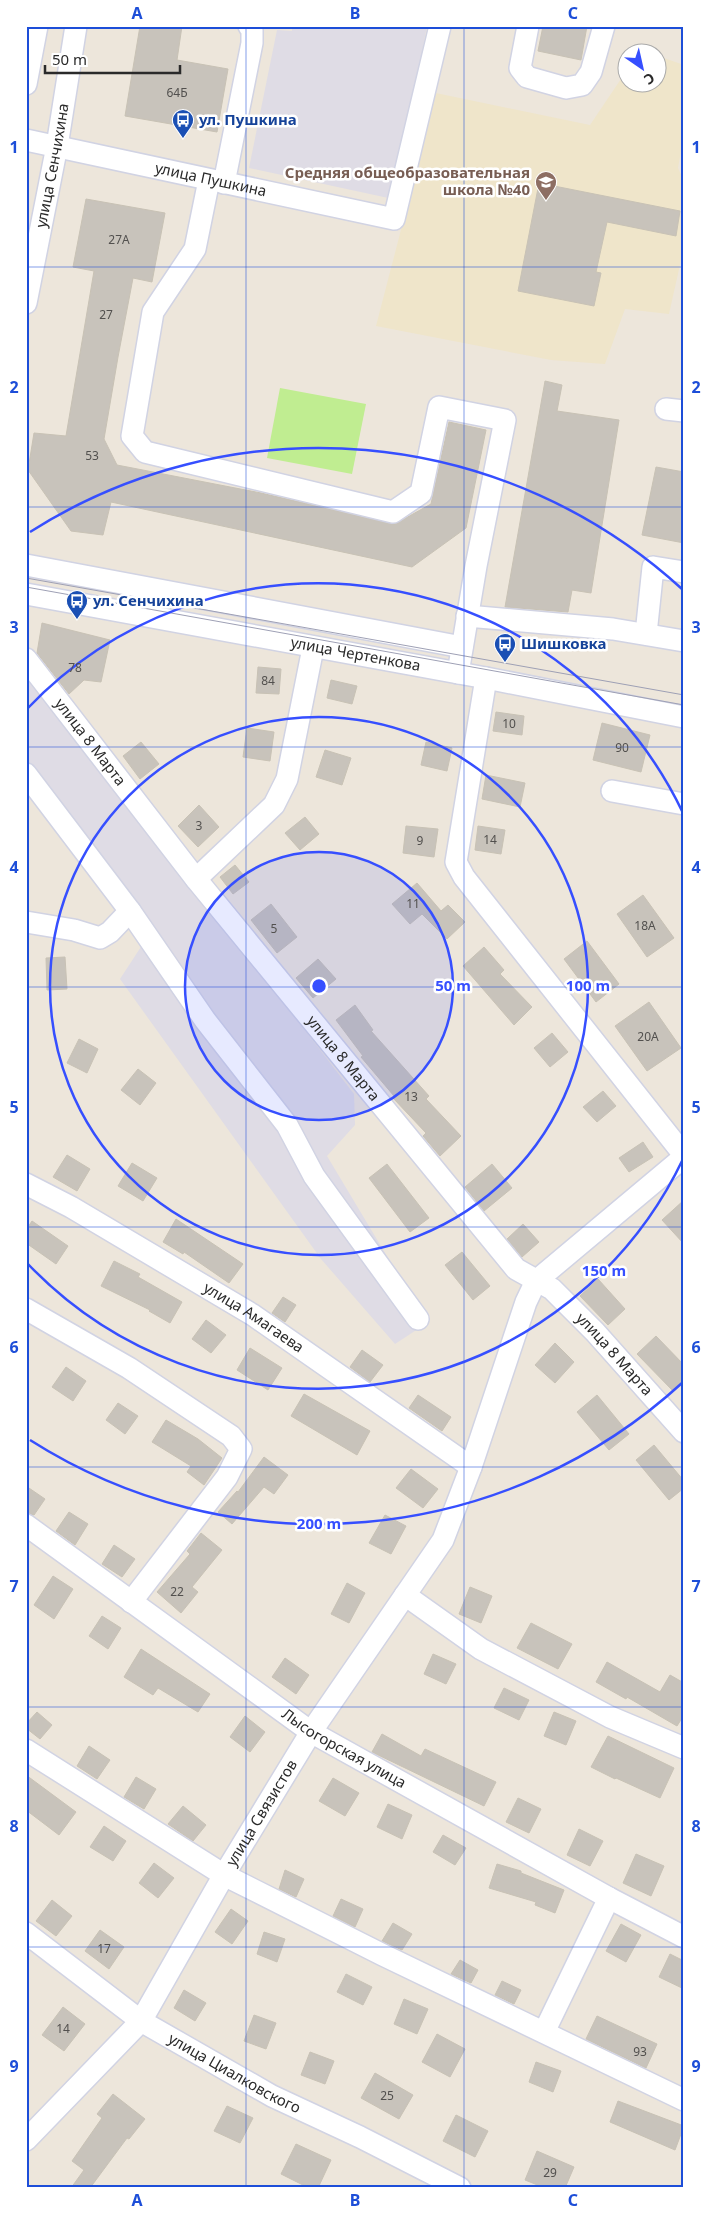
<svg xmlns="http://www.w3.org/2000/svg" width="710" height="2214" font-family="'Noto Sans',sans-serif">
  <rect width="100%" height="100%" fill="#ede6db"/>
  <g fill="#dfdce5">
    <path d="M292 26H427L393 199 249 168 277 30 292 31Z"/>
    <path d="M26 674 105 771 354 1094 355 1125 327 1156 427 1323 395 1344 321 1259 120 979 150 933 26 765Z"/>
  </g>
  <path fill="#efe5ca" d="M658 56 684 65V134L678 168 684 181V247L669 314 625 309 605 364 551 360 376 326 403 222 431 92 590 125 627 70 628 82H658Z"/>
  <path fill="#c0ed91" d="M280 388 366 404 352 474 267 458Z"/>
  <g fill="#c8c3bb" stroke="#c8c2b5">
    <path d="M140 26H182L177 60 228 69 217 132 125 116Z"/>
    <path d="M543 26H587L581 60 538 51Z"/>
    <path d="M539 183 680 211 676 236 607 222 596 272 601 273 594 306 518 291Z"/>
    <path d="M86 199 165 213 152 282 133 278 118 357 104 439 117 465 261 493 395 524 431 504 449 422 486 430 466 528 412 567 111 502 103 535 71 531 28 470 34 433 66 436 94 271 73 267Z"/>
    <path d="M545 381 562 385 557 411 619 420 591 593 572 590 568 612 505 607Z"/>
    <path d="M656 467 684 472V543L642 535Z"/>
    <path d="M42 623 110 640 101 682 84 680 69 694 37 653Z"/>
    <path d="M258 667 281 669 279 694 256 693Z"/>
    <path d="M331 680 357 686 352 704 327 698Z"/>
    <path d="M496 712 524 716 522 735 493 731Z"/>
    <path d="M602 723 650 735 641 772 593 760Z"/>
    <path d="M247 728 274 732 270 761 243 757Z"/>
    <path d="M141 742 159 764 140 779 123 756Z"/>
    <path d="M426 742 452 748 447 771 421 765Z"/>
    <path d="M325 750 351 758 342 785 316 777Z"/>
    <path d="M486 775 525 783 520 807 482 799Z"/>
    <path d="M199 805 219 827 198 847 178 826Z"/>
    <path d="M305 817 319 834 300 850 285 833Z"/>
    <path d="M406 826 438 829 434 857 403 853Z"/>
    <path d="M478 826 505 830 501 854 475 850Z"/>
    <path d="M235 865 249 882 233 894 220 877Z"/>
    <path d="M417 883 441 911 448 905 465 922 447 939 422 914 410 924 392 904Z"/>
    <path d="M643 895 674 938 647 957 617 914Z"/>
    <path d="M271 904 297 937 277 953 251 920Z"/>
    <path d="M587 941 619 984 596 1002 564 959Z"/>
    <path d="M484 947 504 970 500 974 532 1007 514 1025 463 966Z"/>
    <path d="M65 957 67 989 47 990 46 958Z"/>
    <path d="M318 959 336 979 313 998 296 978Z"/>
    <path d="M649 1002 681 1048 647 1071 615 1026Z"/>
    <path d="M355 1005 373 1030 371 1031 429 1096 426 1099 461 1136 440 1156 423 1136 426 1133 393 1098 394 1096 361 1057 363 1056 336 1020Z"/>
    <path d="M552 1033 568 1052 550 1067 534 1048Z"/>
    <path d="M79 1039 98 1049 87 1073 67 1063Z"/>
    <path d="M138 1069 156 1083 140 1105 121 1090Z"/>
    <path d="M603 1091 616 1106 597 1122 583 1107Z"/>
    <path d="M643 1142 653 1157 629 1172 619 1158Z"/>
    <path d="M67 1155 90 1169 77 1191 53 1177Z"/>
    <path d="M132 1163 157 1178 143 1201 118 1186Z"/>
    <path d="M387 1164 429 1218 410 1232 369 1178Z"/>
    <path d="M492 1164 512 1188 484 1211 465 1187Z"/>
    <path d="M684 1200V1244L662 1220Z"/>
    <path d="M176 1219 243 1264 229 1283 184 1252 183 1254 163 1242Z"/>
    <path d="M32 1221 68 1246 56 1264 26 1243V1230Z"/>
    <path d="M523 1224 539 1242 522 1257 507 1239Z"/>
    <path d="M462 1252 490 1286 473 1300 445 1265Z"/>
    <path d="M114 1261 140 1274 138 1277 182 1302 170 1323 149 1311 150 1310 101 1286Z"/>
    <path d="M598 1279 625 1309 608 1325 580 1296Z"/>
    <path d="M283 1297 296 1305 285 1322 272 1313Z"/>
    <path d="M206 1320 226 1335 211 1353 192 1339Z"/>
    <path d="M656 1336 684 1365V1381L673 1391 637 1354Z"/>
    <path d="M555 1343 574 1362 555 1383 535 1365Z"/>
    <path d="M250 1348 282 1368 268 1390 237 1370Z"/>
    <path d="M362 1350 383 1365 370 1382 350 1367Z"/>
    <path d="M66 1367 86 1381 73 1401 52 1387Z"/>
    <path d="M304 1394 370 1431 357 1455 291 1416Z"/>
    <path d="M418 1395 451 1417 442 1431 409 1408Z"/>
    <path d="M597 1395 629 1434 609 1450 577 1412Z"/>
    <path d="M118 1403 138 1416 125 1434 106 1420Z"/>
    <path d="M166 1420 198 1439 222 1458 204 1485 187 1472 191 1466 152 1442Z"/>
    <path d="M654 1445 684 1481V1488L669 1500 636 1460Z"/>
    <path d="M264 1457 288 1475 274 1494 264 1487 232 1524 218 1512 237 1491 238 1492Z"/>
    <path d="M411 1469 438 1489 423 1508 396 1488Z"/>
    <path d="M26 1486 45 1499 34 1515 26 1513Z"/>
    <path d="M69 1512 88 1524 75 1545 56 1531Z"/>
    <path d="M385 1515 406 1526 391 1554 369 1543Z"/>
    <path d="M201 1533 222 1550 192 1587 198 1592 181 1613 157 1592 190 1554 187 1551Z"/>
    <path d="M114 1545 135 1559 122 1577 102 1564Z"/>
    <path d="M53 1576 73 1589 54 1619 34 1605Z"/>
    <path d="M347 1583 365 1593 349 1623 331 1614Z"/>
    <path d="M470 1587 492 1596 481 1623 459 1614Z"/>
    <path d="M102 1616 121 1628 108 1649 89 1636Z"/>
    <path d="M531 1623 572 1644 558 1669 517 1648Z"/>
    <path d="M141 1649 210 1694 198 1712 158 1688 153 1695 124 1677Z"/>
    <path d="M433 1654 456 1664 446 1684 424 1674Z"/>
    <path d="M285 1658 309 1675 296 1694 272 1677Z"/>
    <path d="M607 1662 660 1692 670 1675 684 1683V1715L677 1726 627 1697 626 1699 596 1682Z"/>
    <path d="M504 1688 529 1700 519 1720 494 1708Z"/>
    <path d="M37 1712 52 1725 40 1739 26 1728V1724Z"/>
    <path d="M554 1712 576 1721 566 1745 544 1736Z"/>
    <path d="M245 1716 265 1732 250 1752 230 1737Z"/>
    <path d="M382 1734 421 1756 425 1749 496 1782 484 1806 372 1752Z"/>
    <path d="M608 1736 674 1768 660 1798 616 1778 615 1779 591 1767Z"/>
    <path d="M89 1746 110 1760 97 1779 77 1766Z"/>
    <path d="M26 1775 76 1812 59 1835 26 1810Z"/>
    <path d="M136 1777 156 1789 144 1809 124 1797Z"/>
    <path d="M333 1778 359 1793 345 1816 319 1801Z"/>
    <path d="M518 1798 541 1809 529 1833 506 1822Z"/>
    <path d="M388 1804 412 1815 402 1839 377 1827Z"/>
    <path d="M183 1806 206 1825 193 1841 168 1824Z"/>
    <path d="M104 1826 126 1841 113 1861 90 1847Z"/>
    <path d="M579 1829 603 1841 590 1866 567 1855Z"/>
    <path d="M443 1835 466 1848 455 1865 433 1852Z"/>
    <path d="M636 1854 664 1866 651 1896 623 1883Z"/>
    <path d="M154 1863 174 1878 158 1898 139 1883Z"/>
    <path d="M497 1864 521 1871V1873L564 1890 555 1913 535 1905 536 1902 489 1888Z"/>
    <path d="M285 1870 304 1879 296 1897 279 1889Z"/>
    <path d="M341 1899 363 1909 355 1927 333 1916Z"/>
    <path d="M52 1900 72 1916 56 1936 36 1921Z"/>
    <path d="M231 1909 248 1921 232 1944 215 1932Z"/>
    <path d="M393 1923 412 1934 402 1950 382 1941Z"/>
    <path d="M621 1924 641 1935 626 1962 606 1951Z"/>
    <path d="M100 1930 124 1947 109 1969 85 1951Z"/>
    <path d="M264 1932 285 1939 277 1962 257 1954Z"/>
    <path d="M670 1954 684 1961V1989L659 1977Z"/>
    <path d="M460 1960 478 1970 471 1983 451 1974Z"/>
    <path d="M346 1974 372 1987 363 2005 337 1992Z"/>
    <path d="M502 1981 521 1990 514 2004 495 1995Z"/>
    <path d="M184 1990 206 2003 195 2021 174 2008Z"/>
    <path d="M404 1999 428 2009 417 2034 394 2024Z"/>
    <path d="M63 2007 85 2024 64 2051 42 2035Z"/>
    <path d="M254 2015 276 2023 266 2049 244 2041Z"/>
    <path d="M597 2016 657 2044 646 2068 586 2039Z"/>
    <path d="M437 2034 465 2049 450 2077 422 2062Z"/>
    <path d="M310 2052 334 2061 325 2084 301 2075Z"/>
    <path d="M536 2062 561 2071 553 2092 529 2082Z"/>
    <path d="M375 2073 413 2095 399 2119 361 2098Z"/>
    <path d="M113 2094 145 2119 129 2139 127 2138 90 2188H71L84 2170 72 2161 102 2118 97 2114Z"/>
    <path d="M618 2101 684 2126 675 2150 610 2122Z"/>
    <path d="M227 2106 253 2118 240 2143 214 2131Z"/>
    <path d="M456 2115 488 2131 475 2157 443 2141Z"/>
    <path d="M296 2144 331 2160 318 2188H309L281 2174Z"/>
    <path d="M537 2151 574 2167 565 2188H545L525 2180Z"/>
  </g>
  <g fill="none" stroke-linecap="round" stroke-linejoin="round">
    <g stroke="#d1d3e3" stroke-width="24">
      <g id="minor">
        <path d="M528 26 520 68 527 77 566 88 582 85 591 72 604 26"/>
        <path d="M26 84 37 26"/>
        <path id="s1" d="M26 140 394 219 440 26"/>
        <path d="M209 180 195 249 153 312 132 436 145 452 393 512 421 493 439 407 505 420 476 566 458 673"/>
        <path d="M224 183 252 43V30L249 26"/>
        <path id="s2" d="M26 303 57 146 76 26"/>
        <path d="M666 409 684 411"/>
        <path d="M26 565 462 647"/>
        <path id="s3" d="M26 594 486 678 684 717"/>
        <path d="M467 616 613 629 684 641"/>
        <path d="M646 634 653 567 684 572"/>
        <path id="s4" d="M26 659 196 879 516 1269 552 1289 595 1332 684 1432"/>
        <path d="M486 678 456 862 464 877 684 1155"/>
        <path d="M26 774 130 911 205 1020 287 1125 314 1176 418 1319"/>
        <path d="M612 791 684 804"/>
        <path d="M196 879 274 805 287 779 313 648"/>
        <path d="M26 922 74 930 100 938 110 932 130 911"/>
        <path id="s5" d="M26 1184 71 1207 253 1315 471 1467"/>
        <path d="M26 1309 129 1368 231 1436 241 1449 227 1477 131 1602"/>
        <path id="s6" d="M26 1525 311 1732 609 1898 684 1937"/>
        <path d="M405 1595 481 1649 610 1717 684 1748"/>
        <path d="M26 1750 224 1875 383 1955 684 2100"/>
        <path id="s7" d="M26 1933 141 2021 272 2096 360 2137 460 2188"/>
        <path d="M544 2032 609 1898"/>
        <path id="s8" d="M26 2140 141 2021 224 1875 311 1732 443 1540 471 1467 526 1302 536 1281 684 1157"/>
      </g>
    </g>
    <use href="#minor" stroke="#fff" stroke-width="21"/>
    <g stroke="#9ea0b5" stroke-width="1">
      <path d="M26 578 684 695"/>
      <path d="M26 587 684 705"/>
    </g>
  </g>
  <path fill="none" stroke="#1d4ed8" stroke-width="1" stroke-opacity="0.55" d="M246 26V2188M464 26V2188M26 267H684M26 507H684M26 747H684M26 987H684M26 1227H684M26 1467H684M26 1707H684M26 1947H684"/>
  <circle cx="319" cy="986" r="134" fill="#364fff" fill-opacity=".12"/>
  <g fill="none" stroke="#364fff" stroke-width="2.5">
    <circle cx="319" cy="986" r="134"/>
    <circle cx="319" cy="986" r="269"/>
    <path d="M683 1159A403 403 0 0 1 27 1263M27 709A403 403 0 0 1 683 813"/>
    <path d="M682 1383A538 538 0 0 1 30 1440M30 532A538 538 0 0 1 682 589"/>
  </g>
  <defs>
    <g id="bus-pin" transform="scale(1.125)"><path d="M0 17L-7.5 6A9.5 9.5 0 1 1 7.5 6Z" fill="#1a4fb4" stroke="#fff"/><path d="M-5-6H5V4H4V6H2V4H-2V6H-4V4H-5ZM-3.5-4V0h7V-4ZM-3.5 1.2v1.5H-2V1.2ZM2 1.2v1.5H3.5V1.2Z" fill="#fff"/></g>
    <g id="school-pin" transform="scale(1.125)"><path d="M0 17L-7.5 6A9.5 9.5 0 1 1 7.5 6Z" fill="#8d6e63" stroke="#fff"/><path d="M0-5L7-2L0 1L-7-2ZM-4 1L0 2.5L4 1V4Q0 6-4 4Z" fill="#fff"/></g>
  </defs>
  <g fill-rule="evenodd">
    <use href="#bus-pin" x="183" y="120"/>
    <use href="#school-pin" x="546" y="182"/>
    <use href="#bus-pin" x="77" y="601"/>
    <use href="#bus-pin" x="505" y="644"/>
  </g>
  <g text-anchor="middle" stroke-width="5" stroke-linejoin="round" paint-order="stroke">
    <g font-size="12" fill="#52504e">
      <text x="177" y="97">64Б</text>
      <text x="119" y="244">27А</text>
      <text x="106" y="319">27</text>
      <text x="92" y="460">53</text>
      <text x="75" y="672">78</text>
      <text x="268" y="685">84</text>
      <text x="509" y="728">10</text>
      <text x="622" y="752">90</text>
      <text x="199" y="830">3</text>
      <text x="490" y="844">14</text>
      <text x="420" y="845">9</text>
      <text x="413" y="908">11</text>
      <text x="645" y="930">18А</text>
      <text x="274" y="933">5</text>
      <text x="648" y="1041">20А</text>
      <text x="411" y="1101">13</text>
      <text x="177" y="1596">22</text>
      <text x="104" y="1953">17</text>
      <text x="63" y="2033">14</text>
      <text x="640" y="2056">93</text>
      <text x="387" y="2100">25</text>
      <text x="550" y="2177">29</text>
    </g>
    <g font-size="15" font-weight="bold" fill="#164399" stroke="#fff" text-anchor="start">
      <text x="199" y="125">ул. Пушкина</text>
      <text x="93" y="606">ул. Сенчихина</text>
      <text x="521" y="649">Шишковка</text>
    </g>
    <g font-size="15" fill="#2a2a2a" stroke="#fff">
      <text dy="5" stroke="none"><textPath href="#s2" startOffset="140">улица Сенчихина</textPath></text>
      <text dy="5" stroke="none"><textPath href="#s1" startOffset="189">улица Пушкина</textPath></text>
      <text dy="5" stroke="none"><textPath href="#s3" startOffset="335">улица Чертенкова</textPath></text>
      <text dy="5" stroke="none"><textPath href="#s4" startOffset="105">улица 8 Марта</textPath></text>
      <text dy="5" stroke="none"><textPath href="#s4" startOffset="510">улица 8 Марта</textPath></text>
      <text dy="5" stroke="none"><textPath href="#s5" startOffset="264">улица Амагаева</textPath></text>
      <text dy="5" stroke="none"><textPath href="#s4" startOffset="914">улица 8 Марта</textPath></text>
      <text dy="5" stroke="none"><textPath href="#s6" startOffset="389">Лысогорская улица</textPath></text>
      <text dy="5" stroke="none"><textPath href="#s8" startOffset="406">улица Связистов</textPath></text>
      <text dy="5" stroke="none"><textPath href="#s7" startOffset="252">улица Циалковского</textPath></text>
    </g>
    <g font-size="15" font-weight="bold" fill="#785e54" stroke="#fff" text-anchor="end">
      <text x="530" y="178">Средняя общеобразовательная<tspan x="530" dy="17">школа №40</tspan></text>
    </g>
  </g>
  <circle cx="319" cy="986" r="8" fill="#364fff" stroke="#fff" stroke-width="2.5"/>
  <g font-size="15" text-anchor="middle" font-weight="bold" fill="#364fff" stroke="#fff" stroke-width="5" stroke-linejoin="round" paint-order="stroke">
    <text x="453" y="991">50 m</text>
    <text x="588" y="991">100 m</text>
    <text x="604" y="1276">150 m</text>
    <text x="319" y="1529">200 m</text>
  </g>
  <rect width="710" height="2214" fill="none" stroke="#ffffff" stroke-width="55"/>
  <g transform="translate(642 68) rotate(146)"><circle r="24" fill="#ffffff" stroke="#aaaaaa"/>
  <path d="M0-4L9 19L0 12L-9 19Z" fill="#364fff"/>
  <text y="-8" font-size="14" font-weight="bold" text-anchor="middle" fill="#2a2a2a">С</text>
  </g>
  <path d="M45 65v8h135v-8" fill="none" stroke="#2a2a2a" stroke-width="2.5"/>
  <text x="52" y="65" font-size="15" fill="#2a2a2a" stroke="#ffffff" stroke-width="4" paint-order="stroke">50 m</text>
  <rect x="28" y="28" width="654" height="2158" fill="none" stroke="#1d4ed8" stroke-width="2"/>
  <g font-size="16" text-anchor="middle" font-weight="bold" fill="#1d4ed8">
    <text x="137" y="19">A</text>
    <text x="355" y="19">B</text>
    <text x="573" y="19">C</text>
    <text x="14" y="153">1</text>
    <text x="696" y="153">1</text>
    <text x="14" y="393">2</text>
    <text x="696" y="393">2</text>
    <text x="14" y="633">3</text>
    <text x="696" y="633">3</text>
    <text x="14" y="873">4</text>
    <text x="696" y="873">4</text>
    <text x="14" y="1113">5</text>
    <text x="696" y="1113">5</text>
    <text x="14" y="1353">6</text>
    <text x="696" y="1353">6</text>
    <text x="14" y="1592">7</text>
    <text x="696" y="1592">7</text>
    <text x="14" y="1832">8</text>
    <text x="696" y="1832">8</text>
    <text x="14" y="2072">9</text>
    <text x="696" y="2072">9</text>
    <text x="137" y="2206">A</text>
    <text x="355" y="2206">B</text>
    <text x="573" y="2206">C</text>
  </g>
</svg>
